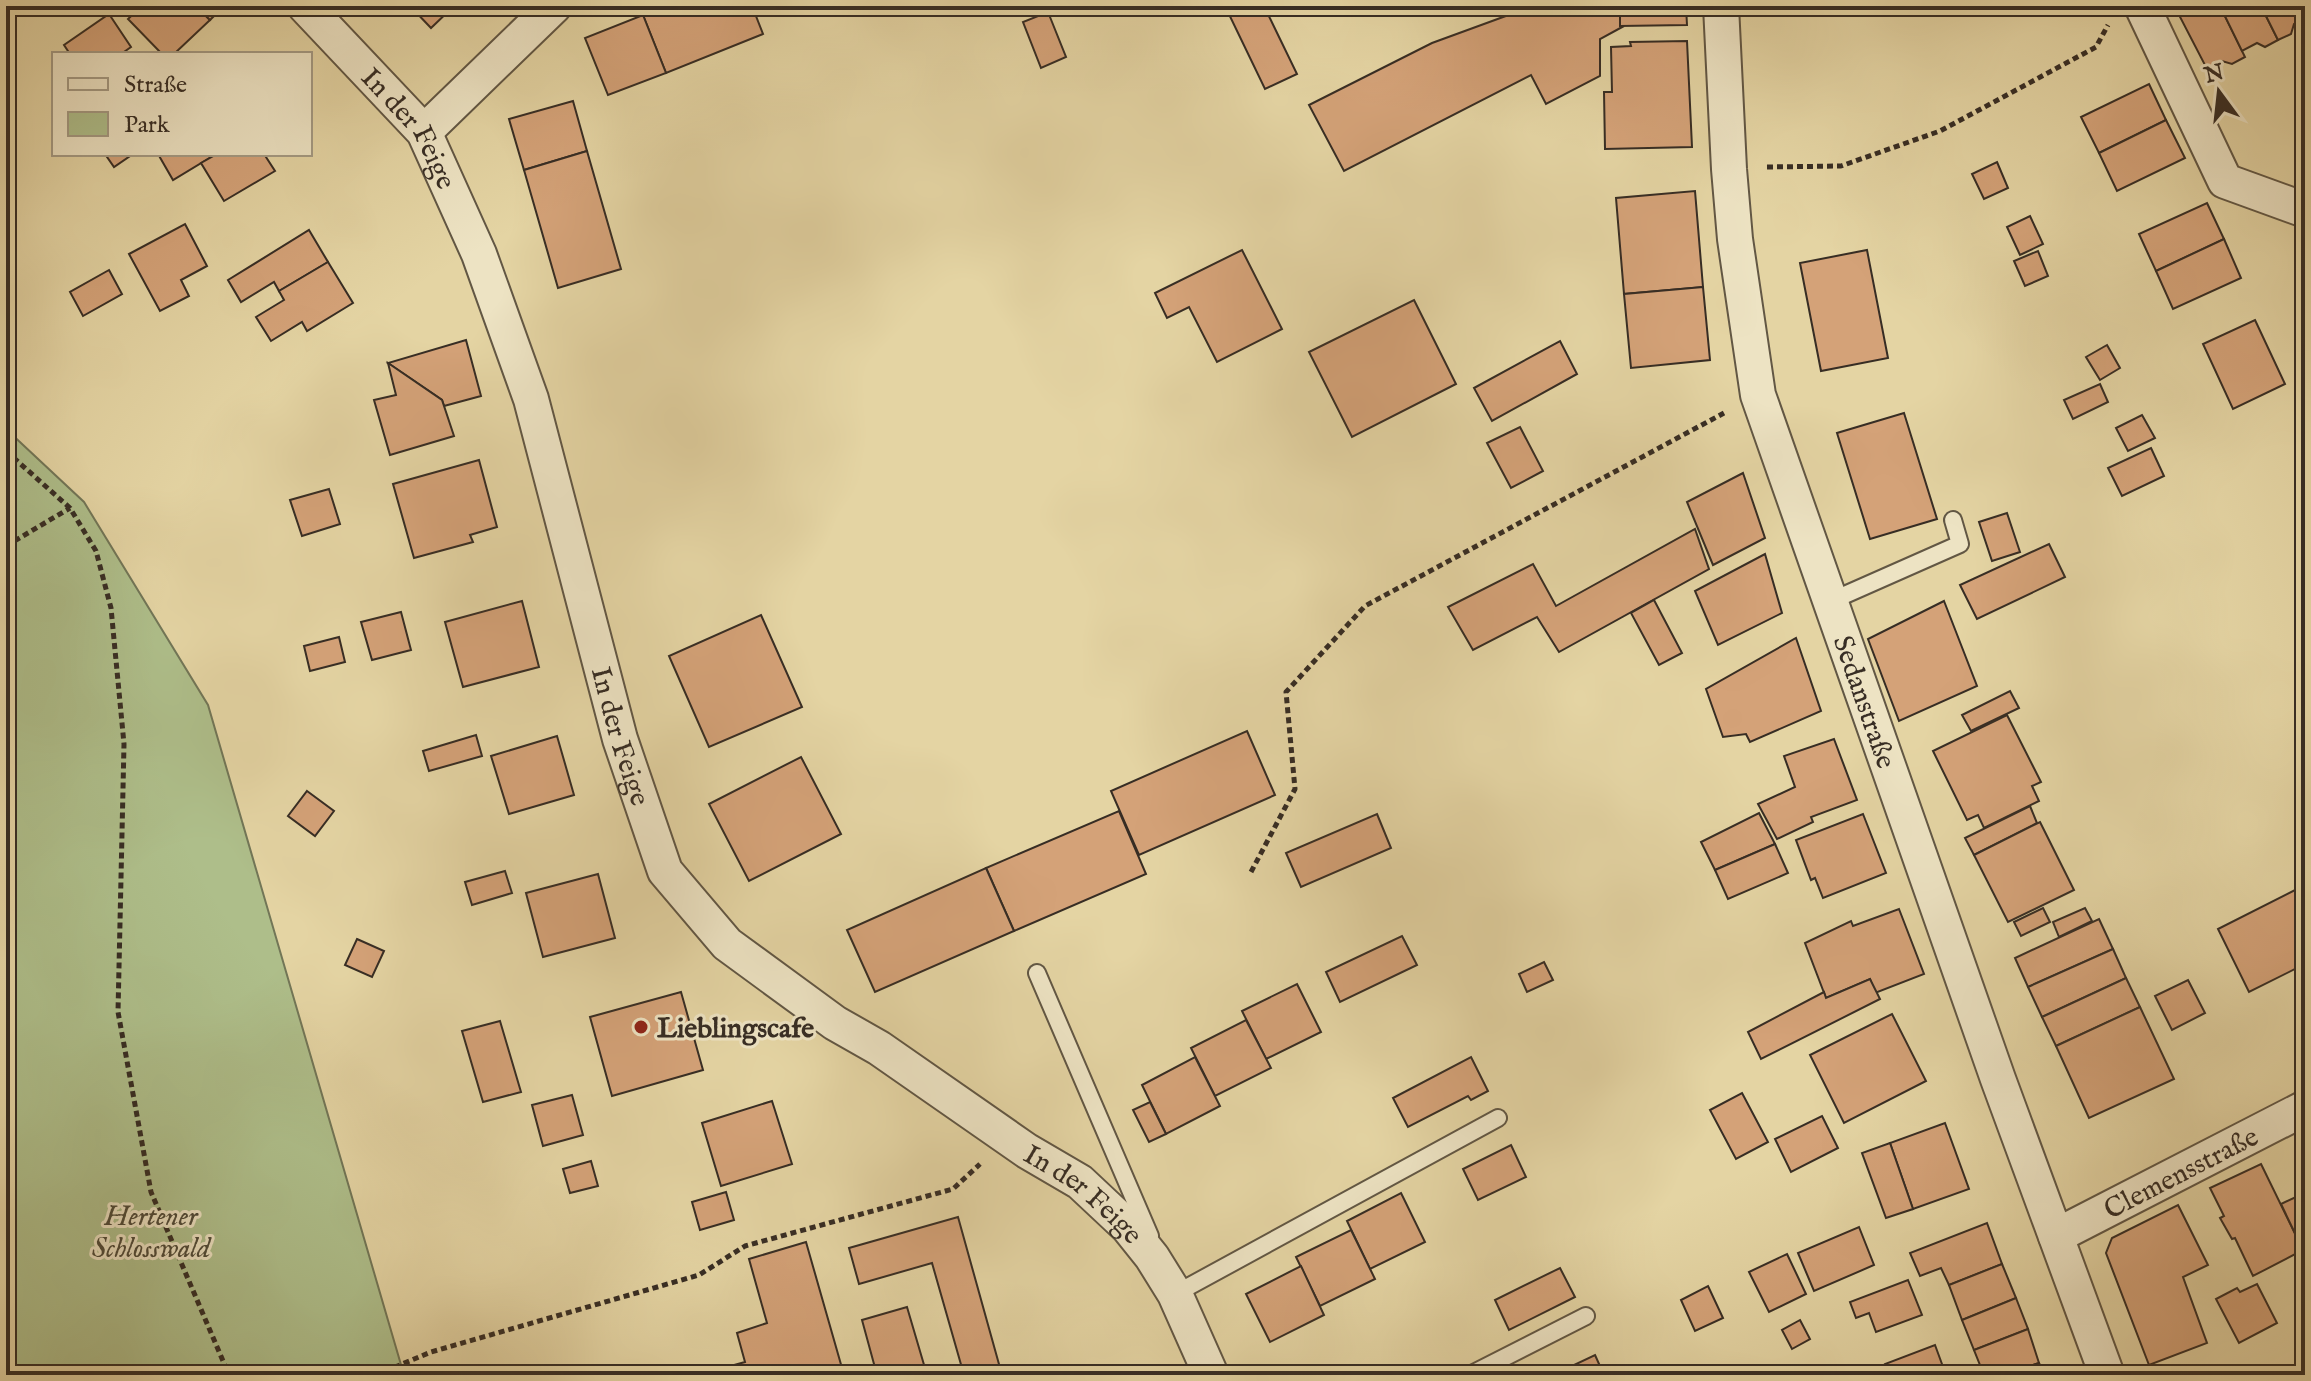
<svg xmlns="http://www.w3.org/2000/svg" width="2311" height="1381" font-family="'IM FELL English',serif">
  <rect width="100%" height="100%" fill="#e4d4a3"/>
  <filter id="stains"><feTurbulence type="fractalNoise" baseFrequency=".0025" numOctaves="4"/><feColorMatrix values="0 0 0 0 .2 0 0 0 0 .09 0 0 0 0 .02 0 0 0 .5 -.17"/></filter>
  <radialGradient id="worn" r=".72"><stop offset=".6" stop-color="#630" stop-opacity="0"/><stop offset="1" stop-color="#630" stop-opacity=".3"/></radialGradient>
  <path fill="#aebe8a" stroke="#727657" stroke-width="2" d="M6 429 84 502 208 705 404 1375H6Z"/>
  <g fill="#d4a278" stroke="#372d24" stroke-width="2">
    <path d="M142 6H196L210 20 174 54H162L128 19Z"/>
    <path d="M196 6H224L210 20Z"/>
    <path d="M410 6H454L431 28Z"/>
    <path d="M666 6H752L763 34 666 73 643 15Z"/>
    <path d="M1225 6H1264L1297 74 1265 89Z"/>
    <path d="M1533 6H1620V26H1624L1600 39V76L1546 104 1531 75 1344 171 1309 105 1432 43Z"/>
    <path d="M1620 6H1686L1687 25 1620 26Z"/>
    <path d="M2195 6H2220L2245 57 2232 64 2222 61 2207 69 2179 15Z"/>
    <path d="M2220 6H2261L2278 40 2265 47 2257 43 2242 51Z"/>
    <path d="M2261 6H2303L2305 19 2294 24 2291 34 2278 40Z"/>
    <path d="M1048 12 1066 57 1041 68 1023 22Z"/>
    <path d="M109 14 131 47 121 54H70L64 45Z"/>
    <path d="M643 15 666 73 608 95 585 38Z"/>
    <path d="M1687 41 1692 147 1605 149 1604 92H1612L1611 47 1631 46 1630 42Z"/>
    <path d="M2149 84 2166 120 2099 153 2081 117Z"/>
    <path d="M573 101 587 151 524 170 509 119Z"/>
    <path d="M2166 120 2185 158 2117 191 2099 153Z"/>
    <path d="M587 151 621 269 558 288 524 170Z"/>
    <path d="M105 154H133L114 167Z"/>
    <path d="M158 154H216L173 180Z"/>
    <path d="M217 154H264L275 171 224 201 201 163Z"/>
    <path d="M1997 162 2008 188 1984 199 1972 174Z"/>
    <path d="M1695 191 1703 287 1624 294 1616 198Z"/>
    <path d="M2207 203 2224 239 2156 271 2139 234Z"/>
    <path d="M2030 216 2043 244 2020 255 2007 227Z"/>
    <path d="M185 224 207 266 181 280 189 296 160 311 129 254Z"/>
    <path d="M309 230 328 262 279 291 274 282 241 302 228 280Z"/>
    <path d="M2224 239 2241 278 2173 309 2156 271Z"/>
    <path d="M1242 250 1282 329 1217 362 1189 307 1167 318 1155 293Z"/>
    <path d="M1867 250 1888 358 1821 371 1800 263Z"/>
    <path d="M2038 251 2048 276 2025 286 2014 261Z"/>
    <path d="M328 262 353 303 307 331 302 322 271 341 256 317 284 300 279 291Z"/>
    <path d="M109 270 122 294 83 316 70 292Z"/>
    <path d="M1703 287 1710 360 1631 368 1624 294Z"/>
    <path d="M1414 300 1456 384 1352 437 1309 352Z"/>
    <path d="M2255 320 2285 384 2233 409 2203 344Z"/>
    <path d="M466 340 481 396 444 406 442 400 388 363Z"/>
    <path d="M1560 341 1577 374 1492 421 1474 388Z"/>
    <path d="M2107 345 2120 368 2100 380 2086 357Z"/>
    <path d="M388 363 442 400 454 436 390 455 374 400 396 395Z"/>
    <path d="M2100 384 2108 402 2073 419 2064 400Z"/>
    <path d="M1904 413 1937 519 1870 539 1837 433Z"/>
    <path d="M2142 415 2155 438 2128 451 2116 428Z"/>
    <path d="M1520 427 1543 471 1511 488 1487 443Z"/>
    <path d="M2151 448 2164 476 2122 496 2108 468Z"/>
    <path d="M479 460 497 527 470 535 473 542 414 558 393 484Z"/>
    <path d="M1743 473 1765 538 1713 565 1687 502Z"/>
    <path d="M329 489 340 524 302 536 290 500Z"/>
    <path d="M2007 513 2020 552 1992 561 1979 522Z"/>
    <path d="M1695 529 1709 569 1559 652 1537 617 1473 650 1448 607 1533 564 1556 606Z"/>
    <path d="M2049 544 2065 577 1977 619 1960 585Z"/>
    <path d="M1765 554 1782 613 1718 645 1695 591Z"/>
    <path d="M1654 600 1682 653 1659 665 1631 613Z"/>
    <path d="M522 601 539 667 463 687 445 622Z"/>
    <path d="M1944 601 1977 686 1899 721 1868 639Z"/>
    <path d="M401 612 411 650 372 660 361 622Z"/>
    <path d="M761 615 802 707 709 747 669 656Z"/>
    <path d="M339 637 345 662 310 671 304 646Z"/>
    <path d="M1796 638 1821 711 1750 742 1746 734 1723 737 1706 689Z"/>
    <path d="M2010 691 2019 708 1971 731 1962 715Z"/>
    <path d="M2007 715 2041 782 2032 786 2039 801 1984 828 1978 815 1967 820 1933 751Z"/>
    <path d="M1247 731 1275 795 1139 855 1111 791Z"/>
    <path d="M476 735 482 756 429 771 423 751Z"/>
    <path d="M557 736 574 795 509 814 491 756Z"/>
    <path d="M1834 739 1857 800 1811 817 1813 822 1777 839 1758 804 1795 787 1784 756Z"/>
    <path d="M801 757 841 834 749 881 709 804Z"/>
    <path d="M307 791 334 811 315 836 288 816Z"/>
    <path d="M2030 806 2037 823 1974 855 1965 838Z"/>
    <path d="M1119 811 1146 874 1014 931 986 868Z"/>
    <path d="M1759 813 1775 844 1715 870 1701 842Z"/>
    <path d="M1377 814 1391 848 1301 887 1286 853Z"/>
    <path d="M1863 814 1886 873 1823 898 1815 878 1811 880 1796 840Z"/>
    <path d="M2040 822 2074 890 2008 922 1974 855Z"/>
    <path d="M1775 844 1788 873 1728 899 1715 870Z"/>
    <path d="M986 868 1014 931 875 992 847 930Z"/>
    <path d="M505 871 512 893 472 905 465 882Z"/>
    <path d="M598 874 615 938 543 957 526 893Z"/>
    <path d="M2305 885V964L2249 992 2218 929Z"/>
    <path d="M2043 908 2050 922 2021 936 2014 922Z"/>
    <path d="M2085 908 2092 921 2059 937 2053 922Z"/>
    <path d="M1899 909 1924 974 1875 993 1870 979 1826 998 1805 943 1851 921 1853 926Z"/>
    <path d="M2099 919 2113 949 2028 987 2015 958Z"/>
    <path d="M1402 936 1417 965 1340 1002 1326 972Z"/>
    <path d="M357 939 384 951 372 977 345 965Z"/>
    <path d="M2113 949 2126 978 2042 1017 2028 987Z"/>
    <path d="M1544 962 1553 980 1527 992 1519 974Z"/>
    <path d="M2126 978 2140 1007 2056 1046 2042 1017Z"/>
    <path d="M1870 979 1880 999 1761 1059 1748 1032 1824 992 1826 998Z"/>
    <path d="M2188 980 2205 1013 2172 1030 2155 996Z"/>
    <path d="M1297 984 1321 1032 1266 1059 1242 1011Z"/>
    <path d="M681 992 703 1070 612 1096 590 1017Z"/>
    <path d="M2140 1007 2174 1079 2089 1118 2056 1046Z"/>
    <path d="M1892 1014 1926 1081 1844 1123 1810 1055Z"/>
    <path d="M1246 1020 1271 1068 1215 1096 1191 1048Z"/>
    <path d="M500 1021 521 1092 483 1102 462 1031Z"/>
    <path d="M1195 1057 1220 1106 1166 1134 1142 1085Z"/>
    <path d="M1471 1057 1488 1091 1471 1100 1468 1096 1408 1127 1393 1098Z"/>
    <path d="M1742 1093 1768 1142 1736 1159 1710 1110Z"/>
    <path d="M572 1095 583 1135 543 1146 532 1105Z"/>
    <path d="M772 1101 792 1164 721 1186 702 1123Z"/>
    <path d="M1150 1102 1166 1134 1149 1142 1133 1110Z"/>
    <path d="M1822 1116 1838 1148 1791 1172 1775 1139Z"/>
    <path d="M1945 1123 1969 1189 1913 1209 1890 1143Z"/>
    <path d="M1890 1143 1913 1209 1886 1218 1862 1153Z"/>
    <path d="M1511 1145 1526 1177 1478 1200 1463 1169Z"/>
    <path d="M591 1161 598 1186 570 1193 563 1169Z"/>
    <path d="M2261 1164 2303 1250 2253 1276 2235 1238 2232 1239 2220 1218 2224 1216 2210 1188Z"/>
    <path d="M726 1192 734 1220 700 1230 692 1202Z"/>
    <path d="M1401 1193 1425 1242 1370 1269 1347 1221Z"/>
    <path d="M2298 1196 2305 1210 2303 1250 2281 1204Z"/>
    <path d="M2178 1205 2208 1265 2183 1277 2207 1343 2149 1365 2106 1253 2112 1238Z"/>
    <path d="M958 1217 1002 1375H964L932 1263 859 1284 849 1248Z"/>
    <path d="M1987 1223 2002 1264 1949 1285 1941 1268 1920 1276 1910 1253Z"/>
    <path d="M1859 1227 1874 1265 1814 1291 1798 1253Z"/>
    <path d="M1351 1230 1375 1279 1320 1306 1296 1257Z"/>
    <path d="M806 1242 844 1375H698L745 1362 737 1333 767 1323 749 1259Z"/>
    <path d="M1787 1254 1806 1294 1769 1312 1749 1272Z"/>
    <path d="M2002 1264 2016 1298 1962 1320 1949 1285Z"/>
    <path d="M1301 1266 1324 1315 1270 1342 1246 1294Z"/>
    <path d="M1560 1268 1575 1297 1509 1330 1495 1300Z"/>
    <path d="M1908 1280 1922 1315 1876 1332 1869 1313 1856 1318 1850 1302Z"/>
    <path d="M2257 1284 2277 1323 2239 1343 2216 1299 2237 1288 2240 1292Z"/>
    <path d="M1708 1286 1723 1318 1695 1331 1681 1300Z"/>
    <path d="M2016 1298 2028 1329 1974 1350 1962 1320Z"/>
    <path d="M907 1307 927 1375H877L862 1320Z"/>
    <path d="M1800 1320 1810 1339 1792 1349 1782 1330Z"/>
    <path d="M2028 1329 2039 1363 2004 1375H1984L1974 1350Z"/>
    <path d="M1935 1345 1946 1375H1889L1885 1364Z"/>
    <path d="M1595 1355 1604 1375H1553Z"/>
    <path d="M2039 1363 2044 1375H2004Z"/>
  </g>
  <g fill="none" stroke-linecap="round" stroke-linejoin="round">
    <g stroke="#625744" stroke-width="20">
      <g id="lane">
        <path d="M1831 601 1960 544 1953 520"/>
        <path d="M1037 973 1150 1236"/>
        <path d="M1173 1291 1175 1294 1498 1118"/>
        <path d="M1470 1375 1586 1316"/>
      </g>
    </g>
    <g stroke="#625744" stroke-width="38">
      <g id="street">
        <path id="s1" d="M305 6 424 132 479 254 531 399 620 739 665 871 727 944 835 1023 879 1048 1027 1151 1080 1182 1128 1227 1152 1257 1175 1294 1211 1375"/>
        <path id="s2" d="M1721 6 1729 169 1735 239 1758 395 1998 1079 2107 1375"/>
        <path d="M2142 6 2225 181 2305 210"/>
        <path d="M424 132 554 6"/>
        <path id="s3" d="M2056 1236 2305 1108"/>
      </g>
    </g>
    <g stroke="#372d24" stroke-width="5" stroke-dasharray="6 4" stroke-linecap="butt">
      <path d="M1767 167 1841 166 1940 131 2096 47 2108 25"/>
      <path d="M6 451 70 508 96 551 111 608 124 744 118 1012 151 1192 229 1375"/>
      <path d="M6 546 70 508"/>
      <path d="M1251 872 1295 789 1286 692 1365 606 1724 413"/>
      <path d="M376 1375 431 1352 699 1275 745 1246 953 1189 980 1164"/>
    </g>
    <use href="#lane" stroke="#ede3c3" stroke-width="16"/>
    <use href="#street" stroke="#ede3c3" stroke-width="34"/>
  </g>
  <circle fill="#8f2418" stroke="#ede3c3" stroke-width="3" cx="641" cy="1027" r="8"/>
  <g text-anchor="middle" stroke-width="6" stroke-linejoin="round" paint-order="stroke">
    <g font-size="28" fill="#372d24" stroke="#ede3c3">
      <text dy="10" stroke="none"><textPath href="#s1" startOffset="162">In der Feige</textPath></text>
      <text dy="10" stroke="none"><textPath href="#s2" startOffset="716">Sedanstraße</textPath></text>
      <text dy="10" stroke="none"><textPath href="#s1" startOffset="810">In der Feige</textPath></text>
      <text dy="10" stroke="none"><textPath href="#s3" startOffset="140">Clemensstraße</textPath></text>
      <text dy="10" stroke="none"><textPath href="#s1" startOffset="1484">In der Feige</textPath></text>
    </g>
    <g font-size="28" font-weight="bold" fill="#372d24" stroke="#ede3c3" text-anchor="start">
      <text x="657" y="1037">Lieblingscafe</text>
    </g>
    <g font-size="28" font-style="italic" fill="#4f4a38" stroke="#ede3c3">
      <text x="151" y="1225">Hertener<tspan x="151" dy="32">Schlosswald</tspan></text>
    </g>
  </g>
  <rect width="2311" height="1381" fill="none" stroke="#e4d4a3" stroke-width="32"/>
  <rect x="8" y="8" width="2295" height="1365" fill="none" stroke="#372d24" stroke-width="4"/>
  <rect x="16" y="16" width="2279" height="1349" fill="none" stroke="#372d24" stroke-width="2"/>
  <rect x="52" y="52" width="260" height="104" fill="#ede3c3" stroke="#a49a83" stroke-width="2"/>
  <rect x="68" y="78" width="40" height="12" fill="#ede3c3" stroke="#a49a83" stroke-width="2"/>
  <text x="124" y="92" font-size="24" fill="#372d24">Straße</text>
  <rect x="68" y="112" width="40" height="24" fill="#aebe8a" stroke="#a49a83" stroke-width="2"/>
  <text x="124" y="132" font-size="24" fill="#372d24">Park</text>
  <g transform="translate(2219 92) rotate(345)" stroke="#ede3c3" stroke-width="6" paint-order="stroke">
  <path d="M0-6L14 30L0 20L-14 30Z" fill="#372d24"/>
  <text y="-12" font-size="22" font-weight="bold" text-anchor="middle" fill="#372d24">N</text>
  </g>
  <rect width="100%" height="100%" filter="url(#stains)"/>
  <rect width="100%" height="100%" fill="url(#worn)"/>
</svg>
